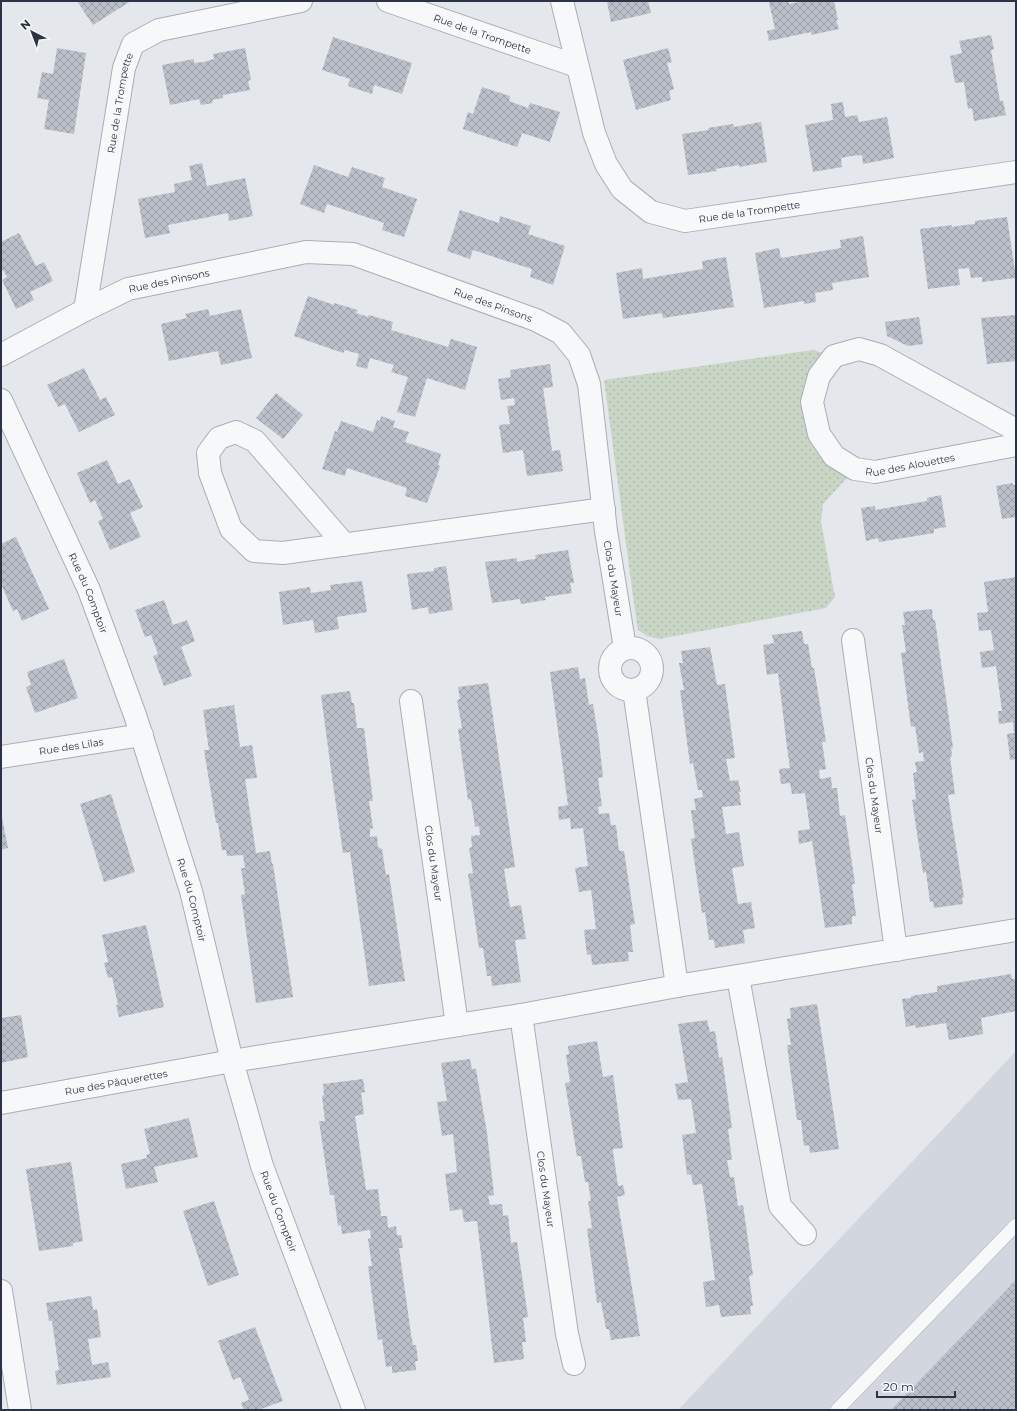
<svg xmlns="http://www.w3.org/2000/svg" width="1017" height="1411" font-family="Montserrat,sans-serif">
  <defs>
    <pattern id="grass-dots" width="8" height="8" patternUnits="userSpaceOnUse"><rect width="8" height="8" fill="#c9d6c5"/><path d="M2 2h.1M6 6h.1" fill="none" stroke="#adb8ab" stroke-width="1.8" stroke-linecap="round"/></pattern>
    <pattern id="building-cross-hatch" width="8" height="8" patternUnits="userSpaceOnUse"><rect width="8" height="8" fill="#bbc0ca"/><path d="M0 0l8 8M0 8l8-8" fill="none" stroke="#989da6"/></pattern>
  </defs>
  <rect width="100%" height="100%" fill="#e4e7ec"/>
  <path fill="#d2d6de" d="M1016 1051V1410H678L847 1231Z"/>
  <path fill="url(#grass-dots)" d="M813 350 834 356 819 376V434L855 469 823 504 821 522 835 597 826 608 659 639 647 636 638 630 636 618 604 380Z"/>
  <g fill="url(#building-cross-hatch)">
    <path d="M77 1H131L93 25Z"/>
    <path d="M607 1H648L651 13 611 22Z"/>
    <path d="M772 1H789V4L805 1H834L838 20H836L839 29 811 35V32L769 41 767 31 775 29 769 2Z"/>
    <path d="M991 35 994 49 991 50 1000 101H1003L1006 115 974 121 972 108 968 109 964 82 955 83 950 56 962 53 959 41Z"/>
    <path d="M333 37 412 63 402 94 374 85 372 94 348 86 350 79 322 70Z"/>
    <path d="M57 48 86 53 74 134 44 129 49 100 37 98 42 72 53 74Z"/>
    <path d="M245 48 251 80 248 81 250 90 223 95V98L212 100 213 103 201 105 199 99 170 105 162 65 194 59V63L204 62 214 59 213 54Z"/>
    <path d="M668 48 672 62 667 63 674 89 669 91 671 100 636 110 623 60Z"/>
    <path d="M482 87 510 96 509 101 528 108 530 103 560 112 550 142 522 133 517 147 463 129 468 112 473 114Z"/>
    <path d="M843 102 845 117 857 115 859 122 887 117 894 158 863 164 862 155 851 156 841 158 842 167 813 172 805 125 833 120 831 104Z"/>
    <path d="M761 122 767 162 739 167V165L716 169 717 171 688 175 682 134 709 130 708 128 733 124 734 127Z"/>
    <path d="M202 163 207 186 245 178 253 216 229 221 228 213 199 219 168 225 170 233 145 238 138 199 175 192 174 184 192 180 189 166Z"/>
    <path d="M314 165 348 177 352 167 385 178 382 187 417 199 404 237 382 230 384 223 327 204 324 213 300 204Z"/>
    <path d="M460 210 499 223 500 216 531 226 528 234 565 246 553 285 530 277 532 269 503 260 473 250 470 259 447 251Z"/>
    <path d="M1007 217 1016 278 982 282V277L971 278 969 268 958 269 960 285 928 289 920 229 952 225V227L964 225 975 224V221Z"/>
    <path d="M19 233 36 266 44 262 53 281 30 292 34 300 16 309 2 280 7 277 3 270 1 271V242Z"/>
    <path d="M863 236 869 277 832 283 833 290 815 293 816 302 804 304V301L764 308 755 253 779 248 781 258 841 248 840 240Z"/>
    <path d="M726 257 734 307 663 318 662 313 623 319 616 273 642 268 643 279 703 269 702 261Z"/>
    <path d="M308 296 334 305V303L358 310 356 313 368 317 369 315 393 322 391 330 448 347 451 339 477 347 465 390 427 378 415 417 397 412 408 377 391 372 394 365 370 358 367 369 356 366 359 354 345 350 343 353 294 336Z"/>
    <path d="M208 309 210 316 241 309 252 358 221 365 218 351 169 361 161 324 187 318 185 314Z"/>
    <path d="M1015 315 1016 361 987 364 981 318Z"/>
    <path d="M919 317 923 344 908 346 887 336 885 322Z"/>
    <path d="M550 364 553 387 543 388 552 451 560 450 563 471 527 476 523 450 503 453 499 425 510 424 507 406 515 405 514 398 501 400 498 379 511 377 510 370Z"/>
    <path d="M84 368 100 400 106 397 115 415 79 432 65 404 58 407 47 385Z"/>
    <path d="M276 393 303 415 283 439 256 418Z"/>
    <path d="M381 416 395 421 393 427 409 432 405 442 441 454 438 465 440 466 427 503 405 496 407 488 347 468 345 476 322 469 335 431 337 432 341 421 373 432 377 420 380 421Z"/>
    <path d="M107 460 118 484 130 479 143 507 130 513 141 537 110 550 98 521 103 519 99 509 95 500 90 503 77 473Z"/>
    <path d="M1012 483 1013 485H1016V517L1002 519 996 486Z"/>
    <path d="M941 495 946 527 934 529V533L879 542 878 538 866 541 861 508 875 506V510L927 501V498Z"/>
    <path d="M16 537 49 609 22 621 17 609 13 611 1 584V544Z"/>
    <path d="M568 550 574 583H570L572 593 545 597 546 600 521 604 520 599 492 603 485 562 517 558V562L526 560 536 559 535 555Z"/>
    <path d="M446 566 453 610 429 614 428 607 412 610 407 574 434 571V568Z"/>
    <path d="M1016 577V759L1010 760 1007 734 1014 733 1013 722 999 724 998 711H1002L996 666 982 668 980 652 994 650 991 630 979 631 977 613 988 612 984 582Z"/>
    <path d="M362 581 367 612 337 617 339 629 315 633 313 620 283 625 279 592 310 587 311 593 331 590 330 585Z"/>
    <path d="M164 600 173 625 187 620 195 641 181 647 192 676 164 686 153 656 158 654 151 635 145 637 135 610Z"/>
    <path d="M932 609 933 620H935L953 748H951L952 757H950L955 794 948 795 964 897 962 898 963 904 934 908 933 901 930 902 926 872 923 873 912 800 916 799 913 773 917 772 915 762 924 761 923 752 919 753 915 726 911 727 901 653 906 652 902 625H905L903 612Z"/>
    <path d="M802 631 804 644H808L812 668H814L826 742H822L826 769 819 770 820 779 831 777 832 788H837L840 816 845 815 855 884H852L856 916H852V924L825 928 812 841 799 844 798 831 810 829 805 793 792 794 790 783 781 784 779 769 790 768 787 747 778 673 767 675 763 645 774 643 772 635Z"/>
    <path d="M710 647 717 685 725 684 735 758 726 759 730 781 738 780 741 792H739L741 805 722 807 726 834 739 832 744 866 732 868 738 904 751 902 755 928 743 930 745 943 715 948 714 940H709L705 912 702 913 691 839 695 838 691 810H696L694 799 703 797 702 790H698L693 763 690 764 680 690H684L679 663H683L681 651Z"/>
    <path d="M64 659 78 698 35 713 26 687 31 685 27 672Z"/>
    <path d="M578 667 580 679 585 678 589 705 593 704 599 741 603 777 598 778 602 806 598 807 599 814 609 813 611 825H616L619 851H624L635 924 630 925 633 952H628L629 961 592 965 591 954 587 955 584 930 596 929 591 890 579 892 575 868 588 866 583 828 571 829 570 818 559 820 558 807 568 805 550 672Z"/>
    <path d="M488 683 515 867 504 869 510 907 521 905 526 939 515 940 521 982 492 986 491 976H487L483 948H479L468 874 473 873 469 848 472 847 471 836 480 835 479 826 475 827 471 799 468 800 458 729 462 728 457 700 460 699 458 687Z"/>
    <path d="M350 691 352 703H354L357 728H364L373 801H369L373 828 370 829V837L377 836 378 847 382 849 386 875 389 874 405 981 369 986 350 852 343 853 331 770 321 695Z"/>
    <path d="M234 705 240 747 252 745 257 778 245 779 256 853 270 851 272 864H273L293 997 256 1003 241 895 245 894 241 868H245L243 855 227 856 226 850H222L218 823H216L204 750H209L203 710Z"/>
    <path d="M111 794 135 872 104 882 80 804Z"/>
    <path d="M1 812 8 848 1 850Z"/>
    <path d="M146 925 164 1007 119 1017 116 1005H118L112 977 108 978 104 963 108 962 102 935Z"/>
    <path d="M1011 974 1012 979H1016V1011L981 1018 983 1034 949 1040 946 1023 916 1028 915 1025 906 1027 902 999 911 998V996L937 992V986Z"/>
    <path d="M817 1004 839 1149 810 1153 809 1145 804 1146 801 1120H797L787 1045H791L787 1019 791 1018 790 1008Z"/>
    <path d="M21 1015 28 1057 1 1063V1018Z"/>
    <path d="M707 1020 710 1032 715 1031 719 1058 722 1057 732 1128 728 1129 732 1160H727L730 1177H734L738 1206 743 1205 753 1275 749 1276 753 1306H750L751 1314 721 1317 719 1305 706 1307 703 1282 715 1280 706 1210 702 1184 693 1185 691 1174 687 1175 682 1135 696 1133 691 1099 678 1100 675 1084 688 1082 678 1024Z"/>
    <path d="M597 1041 603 1077 613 1075 623 1148 613 1149V1151L618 1186 623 1185 625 1195 617 1197 640 1336 611 1340 609 1329H606L601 1302 597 1303 587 1229 592 1228 588 1201H591L588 1182H585L581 1156H577L565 1083 570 1082 566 1055 569 1054 568 1046Z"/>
    <path d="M470 1059 472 1069H476L487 1133 494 1195 488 1196 490 1205 502 1204 503 1216 508 1215 511 1243 517 1242 528 1317 523 1318 526 1342H522L524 1359 494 1363 477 1221 464 1222 462 1209 450 1211 445 1174 457 1172 453 1134 442 1136 437 1102 447 1101 441 1063Z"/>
    <path d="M363 1079 365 1092 361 1093 364 1114 355 1116 366 1190 378 1189 381 1216H387L388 1228 396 1226 397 1235H401L403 1248H399L411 1334 413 1345H416L418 1361H415L416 1370 392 1373V1366L386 1367 382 1339 378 1340 368 1266H372L368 1239 371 1238 370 1230 342 1234 341 1225 338 1226 334 1195H330L319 1121H325L322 1096 324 1095 323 1084Z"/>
    <path d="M189 1118 198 1157 154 1167 158 1182 126 1189 121 1164 147 1158 146 1155 150 1154 144 1129Z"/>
    <path d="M71 1162 83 1241 73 1243V1246L39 1251 26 1169Z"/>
    <path d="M214 1201 239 1275 208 1286 183 1211Z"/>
    <path d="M1016 1280V1410H891Z"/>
    <path d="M91 1296 93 1310 97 1309 101 1337 88 1339 92 1365 108 1362 111 1377 57 1385 55 1371 59 1370 52 1321H49L46 1303Z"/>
    <path d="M255 1327 283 1401 258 1410H244L241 1403 249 1400 240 1377 233 1380 218 1341Z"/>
  </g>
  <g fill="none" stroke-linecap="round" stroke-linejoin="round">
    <g stroke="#a9aeb7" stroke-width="14">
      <path id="lane" d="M837 1410 1016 1225"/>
    </g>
    <g stroke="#a9aeb7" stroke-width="24">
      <g id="street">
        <path id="s1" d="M388 1 527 49 577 66"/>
        <path id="s2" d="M562 1 594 133 606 164 622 189 651 212 685 221 1016 172"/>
        <path id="s3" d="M85 310 124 68 133 44 159 30 301 1"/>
        <path id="s4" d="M1 355 85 310 128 289 306 252 353 254 536 320 561 333 579 355 589 384 606 531 625 648"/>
        <path id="s5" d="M1 400 89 590 135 715 191 891 232 1061 262 1166 354 1410"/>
        <path id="s6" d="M1016 430 880 355 859 349 834 356 819 376 812 402 819 434 834 456 855 469 875 472 1016 445"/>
        <path d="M345 545 255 441 236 432 219 438 208 453 210 473 231 529 254 551 283 553 604 509"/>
        <path id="s7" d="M853 640 896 950"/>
        <circle cx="631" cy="669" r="21"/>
        <path d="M634 690 677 986"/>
        <path id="s8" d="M411 701 457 1025"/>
        <path id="s9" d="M1 757 142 735"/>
        <path d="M738 977 780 1206 805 1234"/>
        <path id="s10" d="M521 1015 567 1334 574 1364"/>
        <path id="s11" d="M1 1103 232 1061 521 1015 677 986 1016 930"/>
        <path d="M1 1291 20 1410"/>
      </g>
    </g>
    <use href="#lane" stroke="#f7f8fa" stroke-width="13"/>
    <use href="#street" stroke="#f7f8fa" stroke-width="22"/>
  </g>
  <g text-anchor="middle" stroke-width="3" stroke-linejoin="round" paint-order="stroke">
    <g font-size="10" fill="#2b3445" stroke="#f4f6f9">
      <text dy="4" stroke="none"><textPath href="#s1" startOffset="100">Rue de la Trompette</textPath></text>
      <text dy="4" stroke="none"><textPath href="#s3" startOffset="210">Rue de la Trompette</textPath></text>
      <text dy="4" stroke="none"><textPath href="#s2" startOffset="336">Rue de la Trompette</textPath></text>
      <text dy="4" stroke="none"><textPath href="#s4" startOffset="185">Rue des Pinsons</textPath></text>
      <text dy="4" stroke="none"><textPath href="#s4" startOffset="521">Rue des Pinsons</textPath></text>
      <text dy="4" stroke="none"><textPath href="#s6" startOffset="395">Rue des Alouettes</textPath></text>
      <text dy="4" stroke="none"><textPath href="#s4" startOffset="850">Clos du Mayeur</textPath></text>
      <text dy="4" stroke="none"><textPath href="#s5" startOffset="212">Rue du Comptoir</textPath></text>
      <text dy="4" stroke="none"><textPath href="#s9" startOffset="71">Rue des Lilas</textPath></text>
      <text dy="4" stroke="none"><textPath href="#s7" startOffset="157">Clos du Mayeur</textPath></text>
      <text dy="4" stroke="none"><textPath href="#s8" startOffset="164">Clos du Mayeur</textPath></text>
      <text dy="4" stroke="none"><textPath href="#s5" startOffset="536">Rue du Comptoir</textPath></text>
      <text dy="4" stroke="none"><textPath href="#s11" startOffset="117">Rue des Pâquerettes</textPath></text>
      <text dy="4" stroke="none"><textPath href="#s10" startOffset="176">Clos du Mayeur</textPath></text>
      <text dy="4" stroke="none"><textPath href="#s5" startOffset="860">Rue du Comptoir</textPath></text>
    </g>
  </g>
  <rect width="1017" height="1411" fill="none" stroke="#2b3445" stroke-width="4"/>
  <g transform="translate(32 32) rotate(318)" stroke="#f4f6f9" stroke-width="3" paint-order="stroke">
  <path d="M0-3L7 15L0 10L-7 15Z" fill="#2b3445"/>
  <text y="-6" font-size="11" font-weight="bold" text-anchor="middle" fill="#2b3445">N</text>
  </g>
  <path d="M877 1391v6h78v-6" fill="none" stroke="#2b3445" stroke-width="2"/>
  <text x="883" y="1391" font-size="12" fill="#2b3445" stroke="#f4f6f9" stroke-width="3" paint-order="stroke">20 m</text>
</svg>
